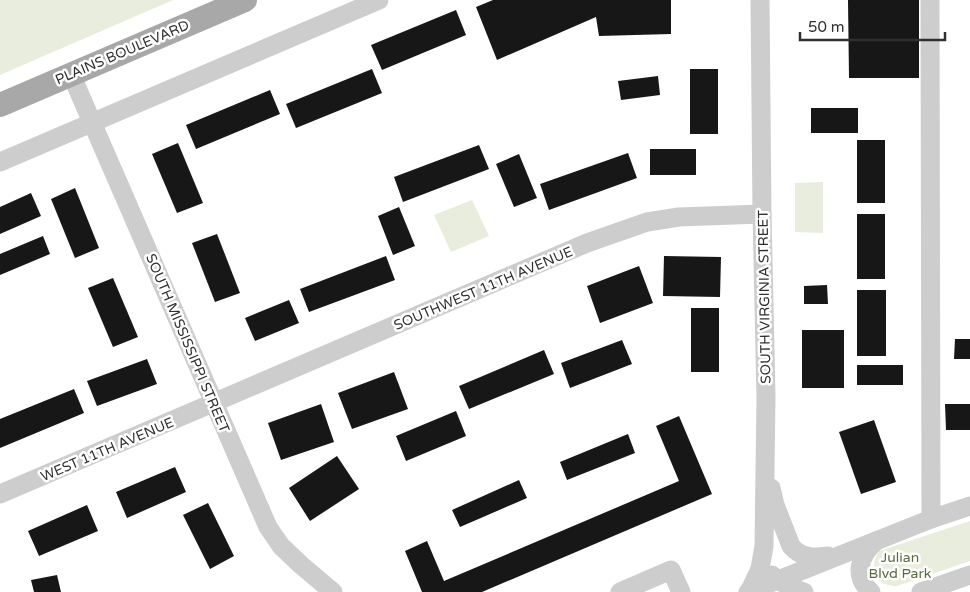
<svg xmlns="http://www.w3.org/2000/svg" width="970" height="592" font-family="'Varela Round',sans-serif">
  <rect width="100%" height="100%" fill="#fff"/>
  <g fill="#e8eddd">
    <path d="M0 0H173L0 75Z"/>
    <path d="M823 182V233L795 232V183Z"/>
    <path d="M472 200 489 236 451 252 434 215Z"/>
    <path d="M970 521V561L897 586C884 586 871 580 874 563 875 559 877 555 879 551Z"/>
  </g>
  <g fill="#171717">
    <path d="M493 0H671V34L599 36 596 17 497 60 476 7Z"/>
    <path d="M848 0H919V78H849Z"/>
    <path d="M456 10 466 35 382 70 371 45Z"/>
    <path d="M372 69 382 93 296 128 286 104Z"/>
    <rect x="690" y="69" width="28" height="65"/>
    <path d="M658 76 660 95 621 100 618 81Z"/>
    <path d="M270 90 280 114 196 149 186 125Z"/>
    <rect x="811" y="108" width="47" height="25"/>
    <rect x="857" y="140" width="28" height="63"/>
    <path d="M178 143 203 203 177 213 152 154Z"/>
    <path d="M479 145 489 169 403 202 394 177Z"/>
    <rect x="650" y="149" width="46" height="26"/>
    <path d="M628 153 637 178 549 210 540 184Z"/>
    <path d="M519 154 537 198 514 207 496 164Z"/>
    <path d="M75 188 99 248 75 258 51 199Z"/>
    <path d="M31 193 41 216 0 234V207Z"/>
    <path d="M399 207 415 246 393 255 378 216Z"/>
    <rect x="857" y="214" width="28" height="65"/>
    <path d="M217 234 240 293 215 302 192 243Z"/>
    <path d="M43 236 50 254 0 275V254Z"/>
    <path d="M386 256 395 280 309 312 300 289Z"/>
    <path d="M664 256 721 257 720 297 663 296Z"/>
    <path d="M639 266 653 303 600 323 587 286Z"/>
    <path d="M113 278 138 337 113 347 88 288Z"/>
    <path d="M827 285 828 304H804V286Z"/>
    <rect x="857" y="290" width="29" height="66"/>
    <path d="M289 300 299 323 255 341 245 318Z"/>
    <rect x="691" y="308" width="28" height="64"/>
    <rect x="802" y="330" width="42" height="58"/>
    <path d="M955 339H970V359H954Z"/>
    <path d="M622 340 632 364 570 388 561 363Z"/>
    <path d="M544 350 554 374 469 409 459 386Z"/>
    <path d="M147 359 157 384 97 406 87 381Z"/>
    <rect x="857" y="365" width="46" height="20"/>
    <path d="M394 372 408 409 352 429 338 393Z"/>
    <path d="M74 389 84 413 0 448V419Z"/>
    <path d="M321 404 334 442 281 460 268 423Z"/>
    <path d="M945 404H970V430H946Z"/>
    <path d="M456 411 466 436 406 461 396 436Z"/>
    <path d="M679 416 712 494 482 592H422L405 551 427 541 444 581 679 481 656 426Z"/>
    <path d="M874 420 896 482 861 494 839 432Z"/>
    <path d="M628 434 635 453 567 480 560 462Z"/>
    <path d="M337 456 359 489 310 521 289 488Z"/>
    <path d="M175 467 186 492 127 518 116 492Z"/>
    <path d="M519 480 527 498 460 527 452 510Z"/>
    <path d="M208 503 234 556 210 569 183 515Z"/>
    <path d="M87 505 98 531 39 556 28 531Z"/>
    <path d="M57 575 61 592H34L31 580Z"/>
  </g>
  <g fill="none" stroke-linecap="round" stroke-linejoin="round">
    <g stroke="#cdcdcd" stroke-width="19">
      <path d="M930 0 931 519"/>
      <path d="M71 74 268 527 281 546 301 565 333 592"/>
      <path d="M0 162 379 0"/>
      <path d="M771 488 775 505 791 546C801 558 814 558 828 556"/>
      <path d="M0 494 587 243 647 222 679 217 762 214"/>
      <path d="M772 575C781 584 793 588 804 592"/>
      <path d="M620 592 671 570 681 592"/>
      <path d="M748 592 931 519 970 506"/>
      <path d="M749 592 760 569 764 546 766 397 762 214 760 0"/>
      <path d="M871 592C853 576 859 556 876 541"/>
      <path d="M921 592 970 575"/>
    </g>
    <path stroke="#a8a8a8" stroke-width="24" d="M0 105 245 0"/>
  </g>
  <g text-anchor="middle" stroke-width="5" stroke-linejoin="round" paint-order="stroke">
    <g font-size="14" fill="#303030" stroke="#fff">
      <text transform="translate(122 52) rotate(-23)" y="5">PLAINS BOULEVARD</text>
      <text transform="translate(483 288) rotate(-23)" y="5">SOUTHWEST 11TH AVENUE</text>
      <text transform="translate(764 297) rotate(-91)" y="5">SOUTH VIRGINIA STREET</text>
      <text transform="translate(188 343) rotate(67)" y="5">SOUTH MISSISSIPPI STREET</text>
      <text transform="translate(107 449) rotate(-23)" y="5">WEST 11TH AVENUE</text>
    </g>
    <g font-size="14" fill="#596d3b" stroke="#fff">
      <text x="900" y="562">Julian<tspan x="900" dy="16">Blvd Park</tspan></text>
    </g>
  </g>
  <path d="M800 32v8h145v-8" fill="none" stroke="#303030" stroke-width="2.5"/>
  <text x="808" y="32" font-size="15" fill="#303030" stroke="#ffffff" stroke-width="4" paint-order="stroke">50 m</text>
</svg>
